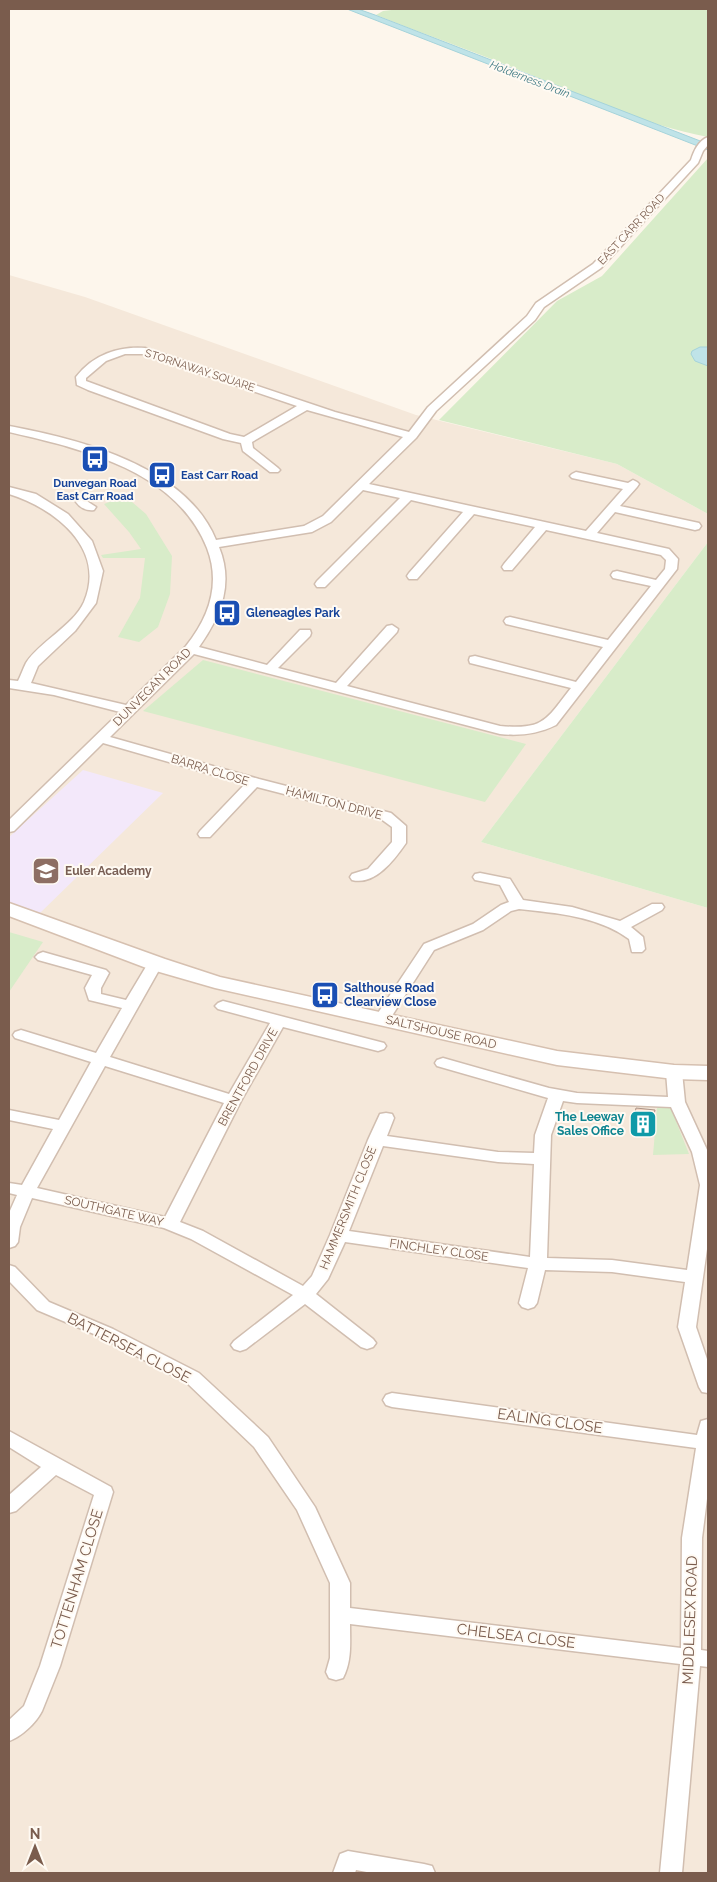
<svg xmlns="http://www.w3.org/2000/svg" width="717" height="1882" font-family="Raleway,sans-serif">
  <rect width="100%" height="100%" fill="#fdf6ec"/>
  <path fill="#f5e8da" d="M9 275 85 297 416 415 617 464 708 514V542L481 842 708 908V1873H9Z"/>
  <path fill="#f3e8fa" d="M83 770 163 793 38 915 9 905V837Z"/>
  <g fill="#d8ecc9">
    <path d="M400 9H708V137C644 125 589 99 529 74 478 53 426 35 376 15L383 11Z"/>
    <path d="M708 158V514L617 464 439 420 557 301 602 276Z"/>
    <path d="M125 496 146 514 172 556 170 594 158 627 139 642 118 637 140 598 145 558H103L101 555 141 549 129 532 104 504Z"/>
    <path d="M708 542V908L481 842Z"/>
    <path d="M203 660 526 744 485 802 143 711Z"/>
    <path d="M9 932 43 942 9 992Z"/>
    <path d="M670 1106 689 1154 653 1155 657 1108Z"/>
  </g>
  <g fill="#bfe3e8" stroke="#a5d3da">
    <path d="M347 9H358L375 15 708 144V150Z"/>
    <path d="M700 347H708V366L695 361 691 354 692 351Z"/>
  </g>
  <g fill="none" stroke-linecap="round" stroke-linejoin="round">
    <g stroke="#d1beb0" stroke-width="3">
      <g id="street">
        <path d="M708 137V145L703 151 698 163 601 268 544 307 535 320 436 411 416 438 369 484 586 531 623 489 572 478 570 476 572 474 576 472 628 483 633 480 637 482 639 484 637 487 620 506 699 523 701 526 699 529 695 530 615 512 597 533 669 549 678 559 677 569 556 725C538 734 520 736 500 734L194 654 110 737 259 779 391 813 406 826V843C395 859 375 886 352 880L350 877 352 874 368 869 392 842V827L381 819 257 787 210 837H200L198 834 200 831 245 784 103 743 14 831 9 832V820L120 712 54 695 9 688V680L18 681C21 675 23 669 26 663 39 642 73 626 84 602 107 548 54 508 9 494V487L36 494 68 514 92 541 103 571 96 603 75 631 38 666 31 683 126 705 186 646C209 617 221 584 207 548 176 470 82 449 9 432V426C79 439 186 466 216 540L304 526 323 516 403 437 307 410 252 442 253 448 278 468 280 470 278 472H270L243 451 241 443 223 439 88 390 77 385 76 377C93 355 118 346 145 348L335 412 409 432 428 407 527 316 536 303 593 264 691 160C694 151 698 141 708 137ZM125 354H144L297 406 244 437 230 434 86 381V378L106 361ZM363 490 400 498 317 581 315 584 317 587H325L411 500 463 512 409 573 407 576 409 579H417L474 514 535 527 504 564 502 567 504 570H512L546 530 661 555 666 560 665 569 656 580 617 571 613 572 611 575 613 578 651 586 608 640 510 617 506 618 504 621 506 624 603 647 576 682 475 656 470 657 469 660 470 663 571 688C546 720 544 730 500 726L347 686 397 632 398 629 392 625 387 626 336 683 278 668 310 636 311 633 310 630H300L267 665 199 647C221 616 234 584 219 547L312 532 331 522Z"/>
        <path d="M82 498 96 507 94 510C87 511 80 508 76 502Z"/>
        <path d="M480 873 510 879 523 900 572 907 620 921 652 904H662L664 907 662 910 631 927 643 937 645 949 642 952H632L629 939C598 916 556 913 519 909L511 911 483 930 434 950 388 1022H376L374 1019 424 944 473 924 501 905 509 902 500 885 475 880 473 877 475 874Z"/>
        <path d="M43 952 106 970 109 973 101 988V994L126 1000 150 960H160L163 963 110 1057 229 1094 270 1023 218 1009 215 1006 218 1003 223 1001 384 1043 386 1046 384 1049 378 1051 283 1027 241 1101 180 1222 203 1231 303 1286 312 1276 330 1235 368 1140 380 1114 386 1113 392 1114 394 1118 387 1136 498 1152 534 1153 535 1135 548 1098 437 1066 435 1063 437 1060 443 1058 549 1088 577 1093 668 1097 666 1072 668 1068H680L682 1072 685 1102 708 1152V1242L696 1327 708 1362V1393L702 1392 699 1387 678 1327 685 1282 612 1272 545 1270 537 1303 534 1307 528 1309 522 1307 519 1303 528 1268 345 1242 328 1279 316 1294 373 1339 376 1343 373 1347 367 1349 361 1347 305 1304 246 1349 240 1351 234 1349 231 1345 234 1341 293 1295 191 1239 164 1228 32 1198 20 1227 18 1242 15 1246 9 1248V1213L17 1195 9 1193V1183L22 1185 53 1129 9 1120V1110L59 1120 91 1062 15 1038 13 1035 15 1032 21 1030 96 1053 122 1008 89 1000 85 988 92 975 38 960 35 957 38 954ZM105 1066 224 1103 165 1217 37 1188ZM563 1101 577 1103 671 1107 692 1152 700 1185 687 1270 612 1260 547 1258 551 1135ZM383 1146 498 1162 534 1164 530 1257 349 1231Z"/>
        <path d="M9 1265 15 1267 49 1302 113 1329 199 1373 268 1437 315 1507 350 1583V1608L681 1648 682 1538 696 1448 392 1407 386 1405 383 1400 386 1395 392 1393 697 1435 701 1421 708 1419V1491L702 1538 701 1650 708 1651V1667L700 1666 682 1873H660L680 1664 350 1624C350 1643 352 1661 343 1678L336 1680 329 1678 326 1672 330 1658V1583L297 1510 254 1447 187 1383 101 1337 37 1310 9 1281Z"/>
        <path d="M9 1431 111 1487 113 1492 60 1666 42 1711C36 1723 21 1737 9 1741V1720L24 1706 40 1666 94 1495 56 1475 16 1511 9 1513V1495L41 1467 9 1447Z"/>
        <path d="M348 1851 424 1864 432 1866 435 1873H372L356 1870 355 1873H333L340 1854Z"/>
      </g>
    </g>
    <g stroke="#d6c0b0" stroke-width="3">
      <path id="secondary" d="M9 903 165 959 220 977 557 1051 674 1065 708 1066V1080L674 1079 557 1065 215 988 149 969 9 916Z"/>
    </g>
    <use href="#street" fill="#fff" fill-rule="evenodd"/>
    <use href="#secondary" fill="#fff" fill-rule="evenodd"/>
  </g>
  <path fill="#d1b7a8" d="M655 1110V1118L652 1132 632 1129 633 1122Z"/>
  <path fill="#aa9588" d="M655 1110V1118L652 1132V1124Z"/>
  <path fill="#f3d5c3" stroke="#aa9588" d="M636 1108 655 1110 652 1124 633 1122Z"/>
  <defs>
    <g id="bus-square" transform="scale(1.4375)"><rect x="-9" y="-9" width="18" height="18" rx="4" fill="#1a4fb4" stroke="#fffaf3"/><path d="M-5-6H5V4H4V6H2V4H-2V6H-4V4H-5ZM-3.5-4V0h7V-4ZM-3.5 1.2v1.5H-2V1.2ZM2 1.2v1.5H3.5V1.2Z" fill="#fff"/></g>
    <g id="school-square" transform="scale(1.4375)"><rect x="-9" y="-9" width="18" height="18" rx="4" fill="#8d6e63" stroke="#fffaf3"/><path d="M0-5L7-2L0 1L-7-2ZM-4 1L0 2.5L4 1V4Q0 6-4 4Z" fill="#fff"/></g>
    <g id="building-square" transform="scale(1.4375)"><rect x="-9" y="-9" width="18" height="18" rx="4" fill="#0f9aa8" stroke="#fffaf3"/><path d="M-4-6H4V6H1V3H-1V6H-4ZM-2.5-4.3h1.7v1.8h-1.7ZM.8-4.3h1.7v1.8H.8ZM-2.5-1h1.7V.8h-1.7ZM.8-1h1.7V.8H.8Z" fill="#fff"/></g>
  </defs>
  <g fill-rule="evenodd">
    <use href="#bus-square" x="95" y="459"/>
    <use href="#bus-square" x="162" y="475"/>
    <use href="#bus-square" x="227" y="613"/>
    <use href="#school-square" x="46" y="871"/>
    <use href="#bus-square" x="325" y="995"/>
    <use href="#building-square" x="643" y="1124"/>
  </g>
  <g text-anchor="middle" stroke-width="4" stroke-linejoin="round" paint-order="stroke">
    <g font-size="11" font-style="italic" fill="#437c86" stroke="#fffaf3">
      <text transform="translate(530 79) rotate(21)" y="4">Holderness Drain</text>
    </g>
    <g font-size="11" fill="#7a5c4d" stroke="#fffaf3">
      <text transform="translate(631 229) rotate(-47)" y="4">EAST CARR ROAD</text>
      <text transform="translate(200 370) rotate(18)" y="4">STORNAWAY SQUARE</text>
    </g>
    <g font-size="11" font-weight="bold" fill="#164399" stroke="#fffaf3" text-anchor="start">
      <text x="181" y="479">East Carr Road</text>
      <text x="95" y="487" text-anchor="middle">Dunvegan Road<tspan x="95" dy="13">East Carr Road</tspan></text>
    </g>
    <g font-size="12" font-weight="bold" fill="#164399" stroke="#fffaf3" text-anchor="start">
      <text x="246" y="617">Gleneagles Park</text>
      <text x="344" y="992">Salthouse Road<tspan x="344" dy="14">Clearview Close</tspan></text>
    </g>
    <g font-size="12" fill="#7a5c4d" stroke="#fffaf3">
      <text transform="translate(152 687) rotate(-45)" y="4">DUNVEGAN ROAD</text>
      <text transform="translate(210 770) rotate(17)" y="4">BARRA CLOSE</text>
      <text transform="translate(334 803) rotate(15)" y="4">HAMILTON DRIVE</text>
      <text transform="translate(441 1032) rotate(13)" y="4">SALTSHOUSE ROAD</text>
      <text transform="translate(248 1077) rotate(-61)" y="4">BRENTFORD DRIVE</text>
      <text transform="translate(348 1208) rotate(-68)" y="4">HAMMERSMITH CLOSE</text>
      <text transform="translate(114 1211) rotate(13)" y="4">SOUTHGATE WAY</text>
      <text transform="translate(439 1250) rotate(8)" y="4">FINCHLEY CLOSE</text>
    </g>
    <g font-size="12" font-weight="bold" fill="#785e54" stroke="#fffaf3" text-anchor="start">
      <text x="65" y="875">Euler Academy</text>
    </g>
    <g font-size="12" font-weight="bold" fill="#0d838f" stroke="#fffaf3" text-anchor="end">
      <text x="624" y="1121">The Leeway<tspan x="624" dy="14">Sales Office</tspan></text>
    </g>
    <g font-size="15" fill="#7a5c4d" stroke="#fffaf3">
      <text transform="translate(129 1348) rotate(27)" y="5">BATTERSEA CLOSE</text>
      <text transform="translate(550 1421) rotate(8)" y="5">EALING CLOSE</text>
      <text transform="translate(77 1579) rotate(-73)" y="5">TOTTENHAM CLOSE</text>
      <text transform="translate(690 1620) rotate(-88)" y="5">MIDDLESEX ROAD</text>
      <text transform="translate(516 1636) rotate(7)" y="5">CHELSEA CLOSE</text>
    </g>
  </g>
  <rect width="717" height="1882" fill="none" stroke="#7a5c4d" stroke-width="20"/>
  <g transform="translate(35 1847)" stroke="#fffaf3" stroke-width="4" paint-order="stroke">
  <path d="M0-4L9 19L0 12L-9 19Z" fill="#7a5c4d"/>
  <text y="-8" font-size="14" font-weight="bold" text-anchor="middle" fill="#7a5c4d">N</text>
  </g>
</svg>
